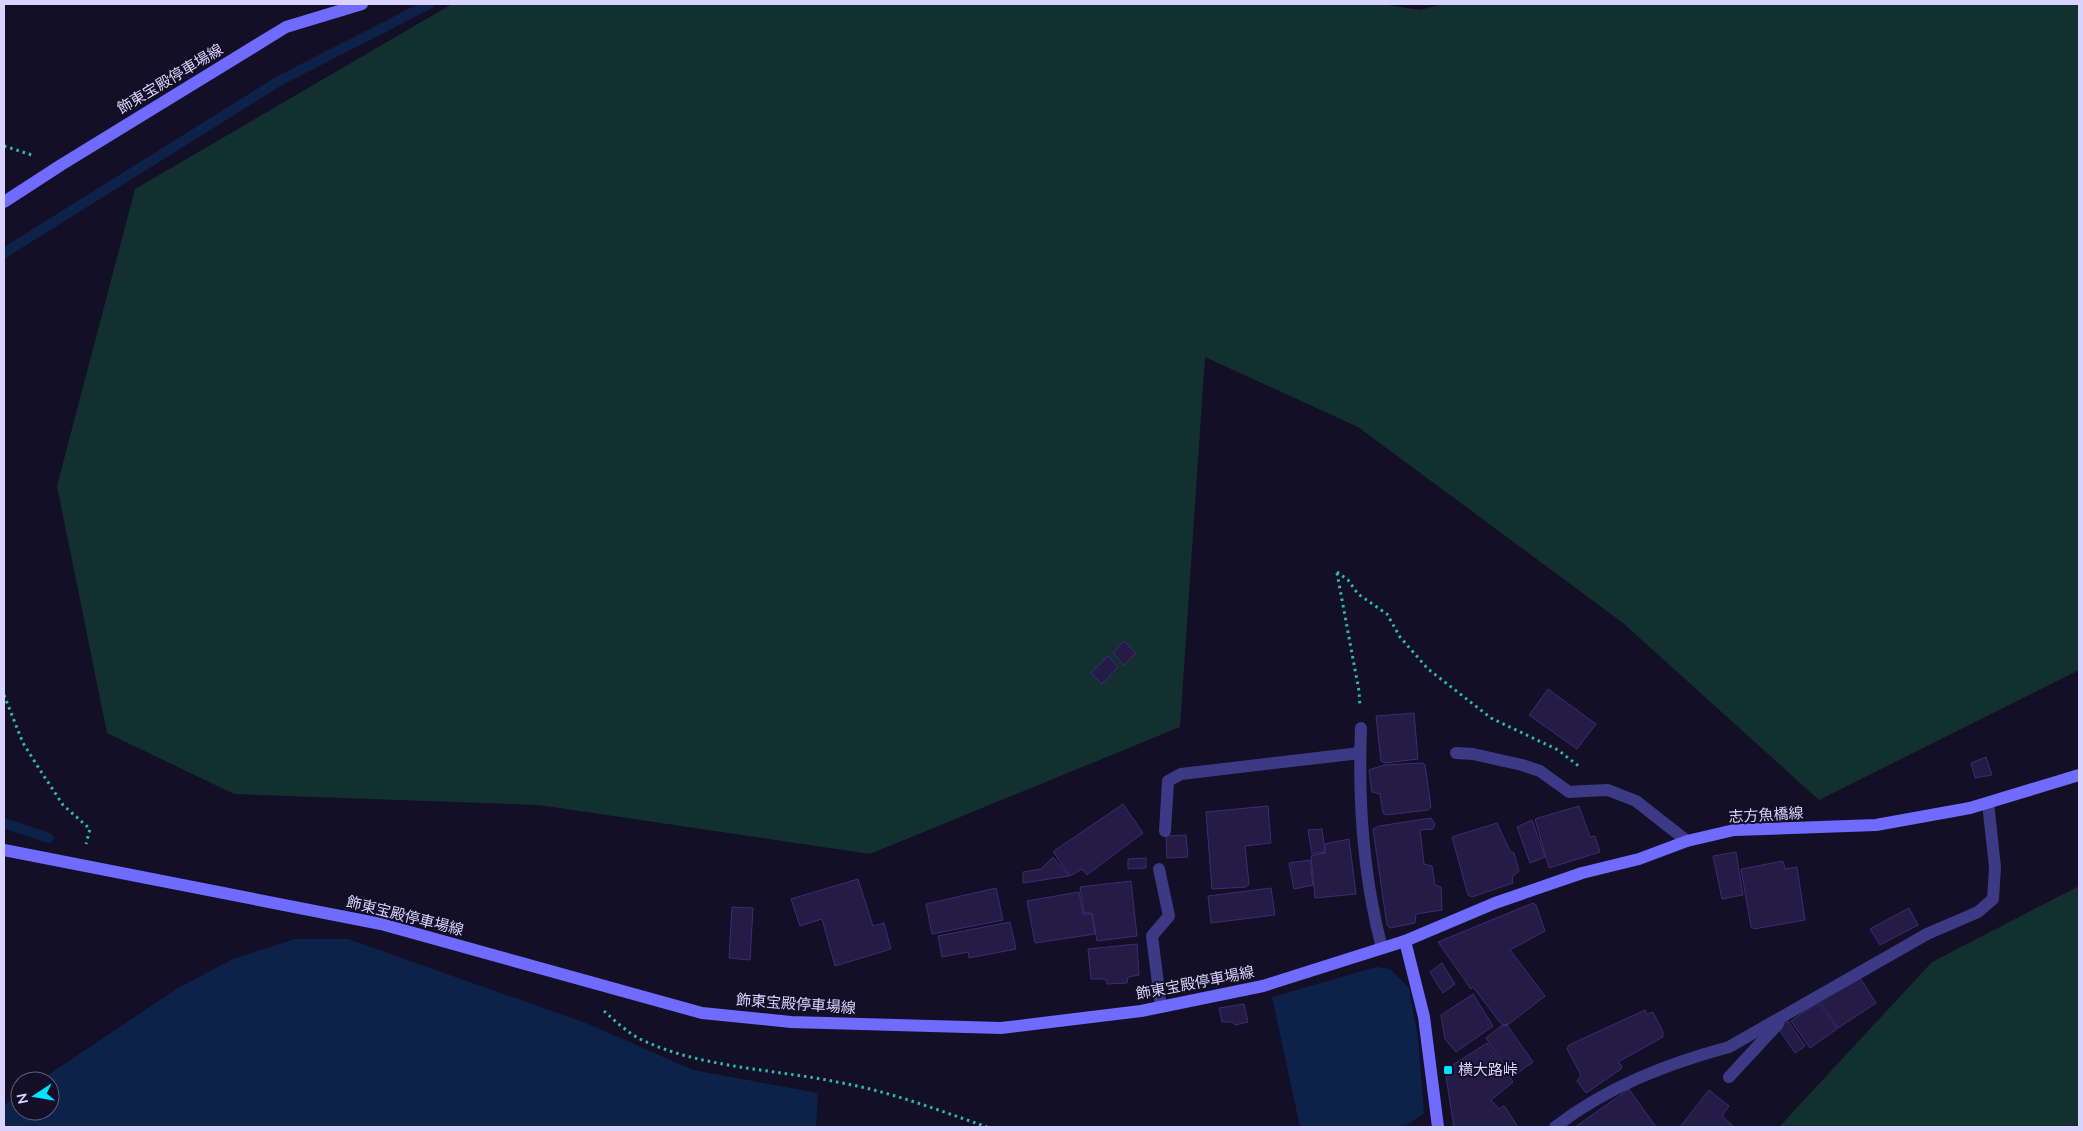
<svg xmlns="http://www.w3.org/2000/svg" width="2083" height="1131" font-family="'Nunito Sans','Noto Sans JP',sans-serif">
  <rect width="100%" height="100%" fill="#130f26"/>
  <g fill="#12302f">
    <path d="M452 4H1381L1420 10 1443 4H2079V670L1819 800 1623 623 1358 427 1205 357 1180 727 870 854 539 805 234 794 107 733 57 486 135 189Z"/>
    <path d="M2079 886V1127H1779L1932 962Z"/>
  </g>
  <g fill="#0c2248">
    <path d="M295 939H348L586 1023 693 1070 818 1093 816 1127H4V1105L20 1094V1111H50V1081H39L178 988 233 959Z"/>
    <path d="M1376 967 1390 969 1409 988 1418 1038 1424 1113 1404 1127H1300L1272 997Z"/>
  </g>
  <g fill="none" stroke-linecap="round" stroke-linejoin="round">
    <g stroke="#0c2248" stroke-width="10">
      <path d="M4 253 279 81 429 4"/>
      <path d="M4 823 49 838"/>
    </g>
  </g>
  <g fill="#241b47" stroke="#3b2d73">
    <path d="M1124 641 1136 653 1124 665 1113 653Z"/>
    <path d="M1108 656 1118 667 1102 684 1091 673Z"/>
    <path d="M1548 689 1596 724 1577 749 1529 715Z"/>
    <path d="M1414 713 1418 759 1385 763 1381 761 1376 716Z"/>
    <path d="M1986 757 1992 775 1975 778 1971 763Z"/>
    <path d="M1423 763 1425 765 1431 807 1428 810 1386 815 1383 813 1380 794 1372 792 1369 770 1384 765Z"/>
    <path d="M1123 804 1143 833 1087 875 1082 869 1070 876 1054 853V851Z"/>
    <path d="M1268 806 1271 843 1245 846 1249 884 1246 887 1212 889 1206 812Z"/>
    <path d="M1579 806 1590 837 1595 836 1600 852 1549 868 1535 819Z"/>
    <path d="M1431 818 1435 824 1433 829 1420 830 1424 864 1432 866 1435 885 1441 887 1442 910 1416 914 1415 923 1390 928 1387 925 1373 829 1379 826Z"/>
    <path d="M1532 820 1545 857 1530 863 1517 827Z"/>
    <path d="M1497 823 1510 851 1514 853 1519 871 1512 877 1513 883 1472 897 1468 895 1452 837Z"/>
    <path d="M1322 829 1325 852 1312 854 1308 830Z"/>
    <path d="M1186 835 1188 857 1167 858 1166 836Z"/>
    <path d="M1349 839 1356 894 1315 898 1311 856 1325 853V844Z"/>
    <path d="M1736 852 1743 895 1722 899 1713 856Z"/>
    <path d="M1053 857 1069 876 1023 883V872L1041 869Z"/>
    <path d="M1146 858V868L1128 869V859Z"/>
    <path d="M1310 860 1313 885 1294 889 1289 863Z"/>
    <path d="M1783 861 1785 869 1797 867 1805 920 1754 929 1751 927 1741 869Z"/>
    <path d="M858 879 873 926 884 923 891 949 835 966 822 919 800 926 791 899Z"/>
    <path d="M1131 881 1137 936 1097 941 1092 913H1084L1080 887Z"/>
    <path d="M996 888 1003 920 932 934 926 904Z"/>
    <path d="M1271 888 1275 915 1211 923 1208 896Z"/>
    <path d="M1079 892 1083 914H1092L1095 934 1035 943 1027 901Z"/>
    <path d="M1533 903 1536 905 1545 931 1510 950 1545 996 1509 1024 1502 1025 1473 987 1471 989 1438 942Z"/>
    <path d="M732 907 753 908 750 960 729 958Z"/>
    <path d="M1909 908 1918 925 1880 945 1870 929Z"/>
    <path d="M1010 922 1016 949 969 958 968 952 942 957 938 936Z"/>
    <path d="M1137 944 1139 975 1128 977 1127 983 1107 984 1106 979H1091L1088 949Z"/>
    <path d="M1442 963 1455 984 1443 993 1430 972Z"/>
    <path d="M1859 976 1876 1003 1838 1028 1819 1000Z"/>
    <path d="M1473 994 1493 1026 1456 1052 1445 1039 1441 1015Z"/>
    <path d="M1818 1002 1837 1029 1810 1048 1791 1021Z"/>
    <path d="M1244 1004 1248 1022 1235 1025 1232 1022H1222L1219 1008Z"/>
    <path d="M1645 1010 1647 1014 1653 1012 1663 1032V1037L1618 1062 1622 1066 1621 1069 1586 1093 1577 1081 1581 1075 1567 1049 1569 1045Z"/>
    <path d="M1788 1021 1805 1046 1795 1053 1778 1028Z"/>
    <path d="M1507 1025 1533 1062 1512 1077 1486 1038 1500 1027Z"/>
    <path d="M1487 1043 1513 1082 1491 1100 1499 1109 1503 1106 1505 1107 1518 1127H1454L1445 1070Z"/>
    <path d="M1629 1089 1656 1127H1575Z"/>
    <path d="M1709 1090 1729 1106 1722 1116 1734 1127H1680Z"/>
  </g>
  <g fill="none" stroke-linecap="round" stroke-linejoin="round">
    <g stroke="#2fb8b0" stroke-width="3" stroke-dasharray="2.5 4" stroke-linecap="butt">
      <path d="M4 146 32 155"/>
      <path d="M1337 572 1348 580 1358 594 1387 614 1400 637 1428 669 1491 718 1558 750 1581 768"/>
      <path d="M1337 573 1359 691 1360 707"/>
      <path d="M4 695 23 743 40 770 63 805 90 829 86 844"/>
      <path d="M604 1011C615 1021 627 1032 640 1039 700 1068 773 1069 837 1082 889 1091 938 1110 987 1127"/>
    </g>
    <g stroke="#3d3a85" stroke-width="12">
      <path d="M1456 753 1473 754 1522 765 1540 771 1569 792 1585 791"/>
      <path d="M1165 831 1168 781 1181 774 1360 753"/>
    </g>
    <g stroke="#3d3a85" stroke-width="12">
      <path d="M1361 728C1358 802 1363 876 1382 948"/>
      <path d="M1585 791 1608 790 1636 801 1687 841"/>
      <path d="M1159 869 1169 916 1152 936 1161 1007"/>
      <path d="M1729 1077 1778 1024"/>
      <path d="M1555 1127C1607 1087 1666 1064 1729 1047L1927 934 1978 912 1993 899 1995 867 1988 803"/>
    </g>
    <g stroke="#6f6bff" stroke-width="12">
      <path d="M4 202 61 165 286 27 362 4"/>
      <path d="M4 850 381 924 702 1013 791 1022 1001 1028 1141 1011 1263 986 1405 941 1495 903 1582 873 1639 859 1687 841 1734 830 1876 825 1970 808 2079 775"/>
      <path d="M1405 941 1424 1017 1438 1127"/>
    </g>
  </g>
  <rect fill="#00e5ff" stroke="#130f26" stroke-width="2" x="1443" y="1065" width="10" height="10" rx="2.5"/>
  <g text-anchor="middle" stroke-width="4" stroke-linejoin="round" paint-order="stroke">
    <g font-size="15" fill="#d9d4ff" stroke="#130f26">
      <text transform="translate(170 79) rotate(-31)" y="5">飾東宝殿停車場線</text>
      <text transform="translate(1766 815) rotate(-3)" y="5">志方魚橋線</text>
      <text transform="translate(405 916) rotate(14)" y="5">飾東宝殿停車場線</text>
      <text transform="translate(1195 983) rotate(-11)" y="5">飾東宝殿停車場線</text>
      <text transform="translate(796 1004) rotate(4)" y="5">飾東宝殿停車場線</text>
    </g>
    <g font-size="15" fill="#d9d4ff" stroke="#130f26" text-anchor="start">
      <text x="1458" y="1075">横大路峠</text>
    </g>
  </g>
  <rect width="2083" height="1131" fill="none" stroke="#d9d4ff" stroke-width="10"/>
  <g transform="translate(35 1096) rotate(258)"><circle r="24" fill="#130f26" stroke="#625e7d"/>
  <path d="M0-4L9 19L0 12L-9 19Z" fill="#00e5ff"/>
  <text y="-8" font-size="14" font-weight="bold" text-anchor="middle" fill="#d9d4ff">N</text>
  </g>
</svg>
